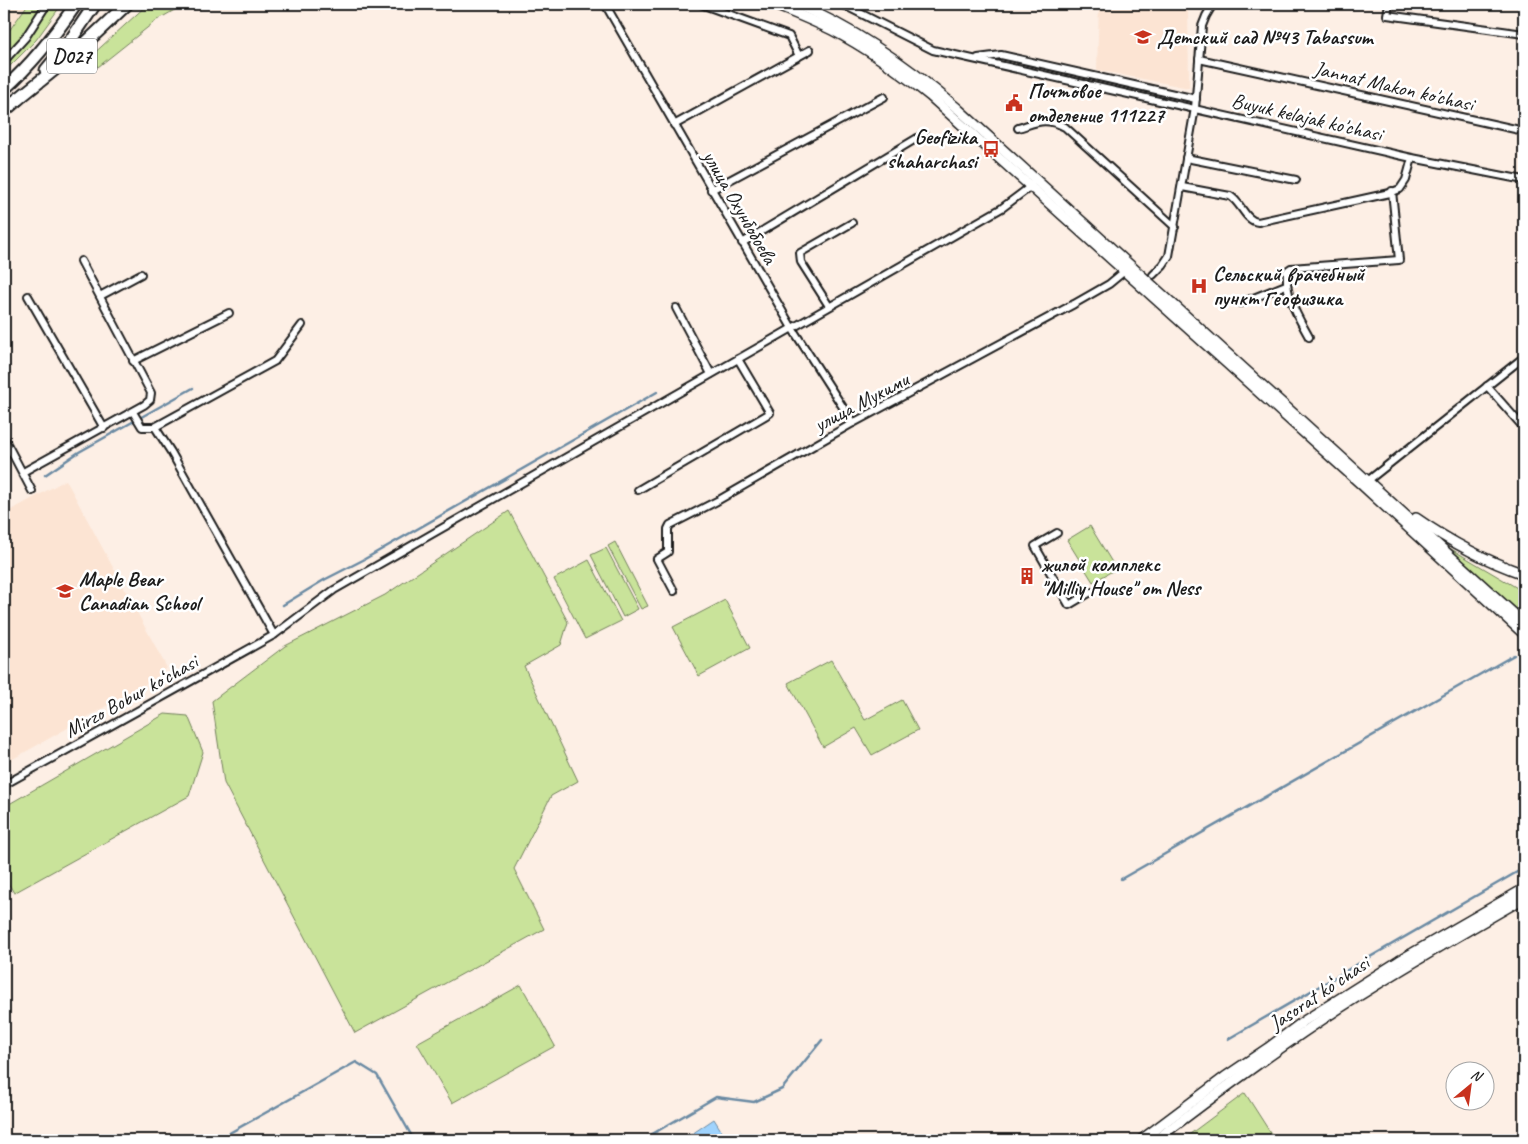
<svg xmlns="http://www.w3.org/2000/svg" width="1528" height="1144" font-family="Caveat,sans-serif">
  <rect width="100%" height="100%" fill="#fdefe5"/>
  <filter id="ink" filterUnits="userSpaceOnUse"><feTurbulence type="fractalNoise" baseFrequency=".02" numOctaves="2"/><feDisplacementMap in="SourceGraphic" scale="10" xChannelSelector="R" yChannelSelector="G"/><feConvolveMatrix kernelMatrix="1 2 1 2 8 2 1 2 1" color-interpolation-filters="sRGB"/></filter>
  <g filter="url(#ink)">
    <g fill="#fce4d3">
      <path d="M4 4H28L4 38Z"/>
      <path d="M1099 4H1188L1189 88 1097 70Z"/>
      <path d="M66 480 167 668 162 671 163 674 4 764V514Z"/>
    </g>
    <g fill="#c9e39a" stroke="#72805b">
      <path d="M28 4H62L36 40 4 72V38Z"/>
      <path d="M148 4H185L157 20 98 67 90 57Z"/>
      <path d="M509 511 568 622 561 645 524 666 578 781 551 796 514 869 544 929 355 1033 224 783 212 701 285 646 385 595Z"/>
      <path d="M1090 526 1116 569 1093 582 1067 540Z"/>
      <path d="M615 542 648 606 641 609 608 546Z"/>
      <path d="M1446 546 1524 592V616Z"/>
      <path d="M606 548 638 609 623 617 591 555Z"/>
      <path d="M589 560 621 621 585 639 554 579Z"/>
      <path d="M725 600 750 648 699 676 673 627Z"/>
      <path d="M831 660 865 720 902 700 918 730 872 755 856 728 823 747 788 683Z"/>
      <path d="M165 714 188 716 203 752 189 796 14 893 4 876V807Z"/>
      <path d="M521 985 555 1046 452 1103 417 1043Z"/>
      <path d="M1245 1093 1275 1140H1182Z"/>
    </g>
    <path fill="#9fd3fd" stroke="#6b8aa3" d="M714 1119 727 1140H683Z"/>
    <g fill="none" stroke-linecap="round" stroke-linejoin="round">
      <g stroke="#6b8aa3" stroke-width="2.5">
        <path d="M45 475 79 452 193 388"/>
        <path d="M283 605 324 580 363 560 657 392"/>
        <path d="M1121 879 1514 655"/>
        <path d="M1228 1039 1524 868"/>
        <path d="M217 1140 356 1062 377 1075 414 1140"/>
        <path d="M642 1140 716 1097 754 1102 782 1089 822 1040"/>
      </g>
      <g stroke="#1c1c1c" stroke-width="10">
        <g id="street">
          <path d="M605 4 792 328 853 423"/>
          <path d="M701 4 789 36 799 56"/>
          <path d="M842 4 933 50 1412 158 1524 180"/>
          <path d="M1389 4 1387 15 1524 34"/>
          <path d="M978 58 1001 55 1196 99"/>
          <path d="M1199 59 1524 131"/>
          <path d="M4 61 25 38 47 4"/>
          <path d="M674 125 810 50"/>
          <path d="M1018 128C1038 122 1045 117 1065 127L1175 227"/>
          <path d="M1186 158 1296 180"/>
          <path d="M1182 187 1230 196C1241 202 1245 221 1258 222L1390 193 1400 189 1406 180 1412 158"/>
          <path d="M711 190 884 97"/>
          <path d="M742 243 924 134"/>
          <path d="M1153 275 1163 265 1169 256 1195 108 1202 26 1206 16 1213 4"/>
          <path d="M28 296 104 428"/>
          <path d="M100 296 141 274"/>
          <path d="M1241 303 1286 285"/>
          <path d="M829 306 801 262 800 253 852 223"/>
          <path d="M676 308 711 374"/>
          <path d="M1309 337C1297 315 1285 297 1287 271L1291 268 1399 260 1392 191"/>
          <path d="M133 361 229 313"/>
          <path d="M1487 386 1524 428"/>
          <path d="M133 412 142 427H155L171 452 274 635"/>
          <path d="M155 427 275 361 302 325"/>
          <path d="M4 438 32 491"/>
          <path d="M23 472 144 405 150 400 151 393 81 261"/>
          <path d="M1365 483 1524 357"/>
          <path d="M638 490 770 413 738 359"/>
          <path d="M1057 533 1035 546 1069 605 1091 592"/>
          <path d="M674 591 657 559 668 552V529L670 525 717 501 853 423 1074 304 1109 284 1126 270"/>
          <path d="M4 785 274 635 334 590 1002 208 1026 190 1032 183"/>
        </g>
      </g>
      <g stroke="#1c1c1c" stroke-width="12">
        <g id="secondary">
          <path d="M772 4C792 12 812 20 832 30 867 48 899 71 930 96L1362 485 1524 634"/>
          <path d="M796 4C856 29 908 66 957 108L1524 623"/>
          <path d="M1416 518C1449 541 1486 561 1524 574"/>
          <path d="M1141 1140 1225 1077 1268 1048 1304 1021 1399 961 1524 889"/>
          <path d="M1156 1140C1221 1090 1287 1041 1357 997 1412 962 1468 930 1524 898"/>
        </g>
      </g>
      <g stroke="#1c1c1c" stroke-width="15">
        <g id="highway">
          <path d="M46 70 70 41 95 4"/>
          <path d="M4 89C32 64 55 35 76 4"/>
          <path d="M13 103 75 53 127 4"/>
          <path d="M4 111 19 98"/>
        </g>
      </g>
      <use href="#street" stroke="#fff" stroke-width="6"/>
      <use href="#secondary" stroke="#fff" stroke-width="9"/>
      <use href="#highway" stroke="#fff" stroke-width="11"/>
    </g>
  </g>
  <defs>
    <g id="school-bare" transform="scale(1.35)"><path d="M0-5L7-2L0 1L-7-2ZM-4 1L0 2.5L4 1V4Q0 6-4 4Z" fill="#c8321e" stroke="#fff" stroke-width="2.5" paint-order="stroke"/></g>
    <g id="civic-bare" transform="scale(1.35)"><path d="M-.6-6.5H3V-4.5H.6V-3L4-1V1h2V6H-6V1h2V-1L-.6-3ZM-1.2 2.5V6h2.4V2.5Z" fill="#c8321e" stroke="#fff" stroke-width="2.5" paint-order="stroke"/></g>
    <g id="bus-bare" transform="scale(1.35)"><path d="M-5-6H5V4H4V6H2V4H-2V6H-4V4H-5ZM-3.5-4V0h7V-4ZM-3.5 1.2v1.5H-2V1.2ZM2 1.2v1.5H3.5V1.2Z" fill="#c8321e" stroke="#fff" stroke-width="2.5" paint-order="stroke"/></g>
    <g id="hospital-bare" transform="scale(1.35)"><path d="M-5-5h3v3.5h4V-5h3V5h-3V1.5h-4V5h-3Z" fill="#c8321e" stroke="#fff" stroke-width="2.5" paint-order="stroke"/></g>
    <g id="building-bare" transform="scale(1.35)"><path d="M-4-6H4V6H1V3H-1V6H-4ZM-2.5-4.3h1.7v1.8h-1.7ZM.8-4.3h1.7v1.8H.8ZM-2.5-1h1.7V.8h-1.7ZM.8-1h1.7V.8H.8Z" fill="#c8321e" stroke="#fff" stroke-width="2.5" paint-order="stroke"/></g>
  </defs>
  <g fill-rule="evenodd">
    <use href="#school-bare" x="1143" y="37"/>
    <use href="#civic-bare" x="1014" y="103"/>
    <use href="#bus-bare" x="991" y="149"/>
    <use href="#hospital-bare" x="1199" y="286"/>
    <use href="#building-bare" x="1027" y="576"/>
    <use href="#school-bare" x="65" y="591"/>
  </g>
  <g text-anchor="middle" stroke-width="5" stroke-linejoin="round" paint-order="stroke">
    <rect fill="#fff" stroke="#606060" stroke-width="1" x="47" y="38.5" width="50" height="35" rx="4"/>
    <g font-size="20" font-weight="bold" fill="#1c1c1c">
      <text x="72" y="63">D027</text>
    </g>
    <g font-size="21" font-weight="bold" fill="#1c1c1c" stroke="#fff" text-anchor="start">
      <text x="1157" y="44">Детский сад №43 Tabassum</text>
      <text x="1028" y="98">Почтовое<tspan x="1028" dy="24">отделение 111227</tspan></text>
      <text x="977" y="144" text-anchor="end">Geofizika<tspan x="977" dy="24">shaharchasi</tspan></text>
      <text x="1213" y="281">Сельский врачебный<tspan x="1213" dy="24">пункт Геофизика</tspan></text>
      <text x="1041" y="571">жилой комплекс<tspan x="1041" dy="24">"Milliy House" от Ness</tspan></text>
      <text x="79" y="586">Maple Bear<tspan x="79" dy="24">Canadian School</tspan></text>
    </g>
    <g font-size="21" fill="#1c1c1c" stroke="#fff">
      <text transform="translate(1394 86) rotate(13)" y="7">Jannat Makon ko'chasi</text>
      <text transform="translate(1307 117) rotate(13)" y="7">Buyuk kelajak ko'chasi</text>
      <text transform="translate(740 207) rotate(60)" y="7">улица Охунбобоева</text>
      <text transform="translate(861 402) rotate(-28)" y="7">улица Мукими</text>
      <text transform="translate(131 696) rotate(-29)" y="7">Mirzo Bobur ko‘chasi</text>
      <text transform="translate(1319 993) rotate(-34)" y="7">Jasorat koʻchasi</text>
    </g>
  </g>
  <rect width="1528" height="1144" fill="none" stroke="#fff" stroke-width="20"/>
  <rect x="10" y="10" width="1508" height="1124" fill="none" stroke="#1c1c1c" stroke-width="2" filter="url(#ink)"/>
  <g transform="translate(1470 1086) rotate(29)"><circle r="24" fill="#ffffff" stroke="#a4a4a4"/>
  <path d="M0-4L9 19L0 12L-9 19Z" fill="#c8321e"/>
  <text y="-8" font-size="14" font-weight="bold" text-anchor="middle" fill="#1c1c1c">N</text>
  </g>
</svg>
